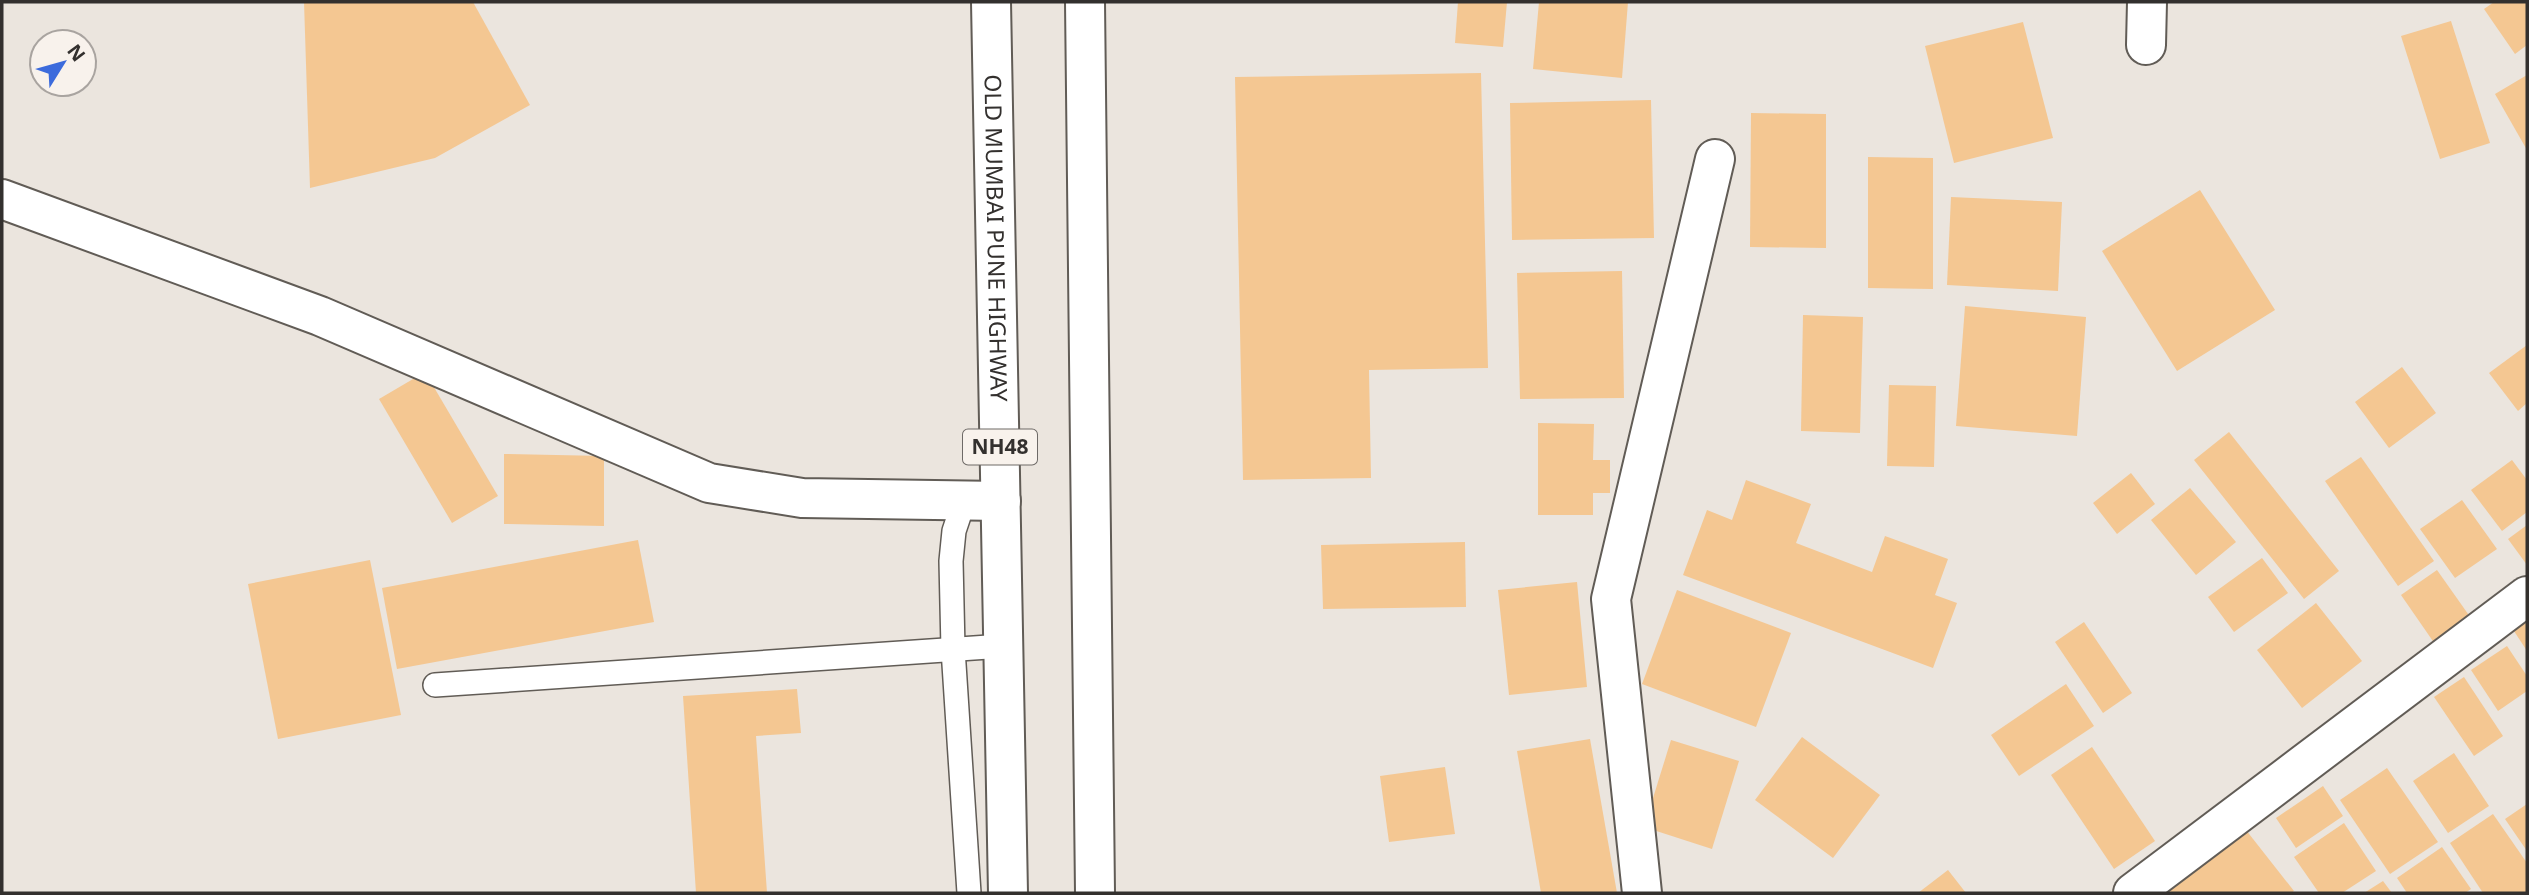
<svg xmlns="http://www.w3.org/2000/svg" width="2529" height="895" font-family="'Noto Sans',sans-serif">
  <rect width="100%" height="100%" fill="#ebe5de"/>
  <g fill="#f4c792">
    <path d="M304 2H473L530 105 435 158 310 188Z"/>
    <path d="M1458 2H1507L1503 47 1455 43Z"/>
    <path d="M1539 2H1628L1622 78 1533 69Z"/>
    <path d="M2494 2H2527V45L2515 54 2484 9Z"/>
    <path d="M2451 21 2490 143 2440 159 2401 36Z"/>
    <path d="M2023 22 2053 138 1954 163 1925 46Z"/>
    <path d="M1481 73 1488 368 1369 370 1371 478 1243 480 1235 77Z"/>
    <path d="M2527 75V150L2495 94Z"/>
    <path d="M1651 100 1654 238 1512 240 1510 103Z"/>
    <path d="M1751 113 1826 114V248L1750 247Z"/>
    <path d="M1868 157 1933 158V289L1868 288Z"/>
    <path d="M2200 190 2275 310 2177 371 2102 251Z"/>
    <path d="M1951 197 2062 202 2058 291 1947 285Z"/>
    <path d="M1622 271 1624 398 1520 399 1517 273Z"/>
    <path d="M1965 306 2086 317 2077 436 1956 426Z"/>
    <path d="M1803 315 1863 317 1860 433 1801 431Z"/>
    <path d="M2527 345V403L2518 411 2489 373Z"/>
    <path d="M2402 367 2436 413 2389 448 2355 402Z"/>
    <path d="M425 372 498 496 452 523 379 399Z"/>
    <path d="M1889 385 1936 386 1934 467 1887 466Z"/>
    <path d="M1538 423 1594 424 1593 460H1610V493H1593V515H1538Z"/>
    <path d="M2229 432 2339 571 2304 599 2194 460Z"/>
    <path d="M504 454 604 456V526L504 524Z"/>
    <path d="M2361 457 2434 561 2398 586 2325 481Z"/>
    <path d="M2512 460 2527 480V512L2502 531 2471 490Z"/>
    <path d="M2131 473 2155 504 2117 534 2093 503Z"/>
    <path d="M1746 480 1811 504 1796 543 1872 572 1885 536 1948 559 1935 595 1957 603 1933 668 1683 575 1707 510 1732 520Z"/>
    <path d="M2190 488 2236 542 2196 575 2151 520Z"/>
    <path d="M2462 500 2497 549 2455 578 2420 529Z"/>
    <path d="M2527 525V565L2508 539Z"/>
    <path d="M638 540 654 622 397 669 382 588Z"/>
    <path d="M1465 542 1466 607 1323 609 1321 545Z"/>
    <path d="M2262 558 2288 593 2234 632 2208 597Z"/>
    <path d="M370 560 401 715 278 739 248 584Z"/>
    <path d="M2437 570 2473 621 2437 647 2401 595Z"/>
    <path d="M1577 582 1587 687 1509 695 1498 590Z"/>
    <path d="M1677 590 1791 633 1756 727 1642 684Z"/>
    <path d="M2316 603 2362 661 2302 708 2257 650Z"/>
    <path d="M2527 618V651L2512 628Z"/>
    <path d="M2084 622 2132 693 2103 713 2055 642Z"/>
    <path d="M2507 646 2527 676V691L2498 711 2471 670Z"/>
    <path d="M2464 677 2503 736 2474 756 2434 697Z"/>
    <path d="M2066 684 2094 726 2019 776 1991 735Z"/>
    <path d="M797 689 801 733 756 736 767 893H696L683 696Z"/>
    <path d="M1802 737 1880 795 1833 858 1755 800Z"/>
    <path d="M1590 739 1617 893H1541L1517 751Z"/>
    <path d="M1671 740 1739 761 1712 849 1644 827Z"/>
    <path d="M2092 747 2155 841 2114 869 2051 775Z"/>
    <path d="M2454 753 2489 806 2448 833 2413 781Z"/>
    <path d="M1445 767 1455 834 1389 842 1380 776Z"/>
    <path d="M2387 768 2438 842 2390 874 2340 800Z"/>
    <path d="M2323 786 2343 816 2296 848 2276 818Z"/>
    <path d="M2527 804V851L2505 819Z"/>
    <path d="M2493 814 2527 863V893H2483L2450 843Z"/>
    <path d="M2344 823 2376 871 2342 893H2319L2294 857Z"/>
    <path d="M2246 830 2294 891 2291 893H2165Z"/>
    <path d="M2442 847 2471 889 2465 893H2407L2397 878Z"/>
    <path d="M1948 870 1966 893H1918Z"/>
    <path d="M2383 881 2392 893H2364Z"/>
  </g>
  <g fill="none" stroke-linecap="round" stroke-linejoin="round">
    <g stroke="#615c56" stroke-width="26">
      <g id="service">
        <path d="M964 501 954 531 951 561 953 649 969 893"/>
        <path d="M435 685 1003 646"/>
      </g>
    </g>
    <g stroke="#615c56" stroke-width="42">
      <g id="minor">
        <path d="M2146 45 2147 2"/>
        <path d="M2 199 320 316 709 483 802 498 1001 501"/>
        <path d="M1642 893 1611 599 1715 159"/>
        <path d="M2133 893 2527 596"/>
      </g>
    </g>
    <g stroke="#615c56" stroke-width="42">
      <g id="trunk">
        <path id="s1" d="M991 2 1008 893"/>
        <path d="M1085 2 1095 893"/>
      </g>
    </g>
    <use href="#service" stroke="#fff" stroke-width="23"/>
    <use href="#minor" stroke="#fff" stroke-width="38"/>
    <use href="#trunk" stroke="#fff" stroke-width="38"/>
  </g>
  <g text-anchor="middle" stroke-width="5" stroke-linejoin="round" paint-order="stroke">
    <rect fill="#f8f2ec" stroke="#6e6a67" stroke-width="2" x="963" y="429.5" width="74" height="35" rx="5"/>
    <g font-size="21" font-weight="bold" fill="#33302e">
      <text x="1000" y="454">NH48</text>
    </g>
    <g font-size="23" fill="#33302e" stroke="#f8f2ec">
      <text dy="8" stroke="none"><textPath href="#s1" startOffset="236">OLD MUMBAI PUNE HIGHWAY</textPath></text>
    </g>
  </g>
  <rect width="2529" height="895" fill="none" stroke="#33302e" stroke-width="7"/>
  <g transform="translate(63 63) rotate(53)"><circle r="33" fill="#f8f2ec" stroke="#a9a4a0" stroke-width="2"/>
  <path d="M0-5L12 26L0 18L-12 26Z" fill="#3c6bdc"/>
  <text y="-10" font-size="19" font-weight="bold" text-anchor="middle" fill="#33302e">N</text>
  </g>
</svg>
